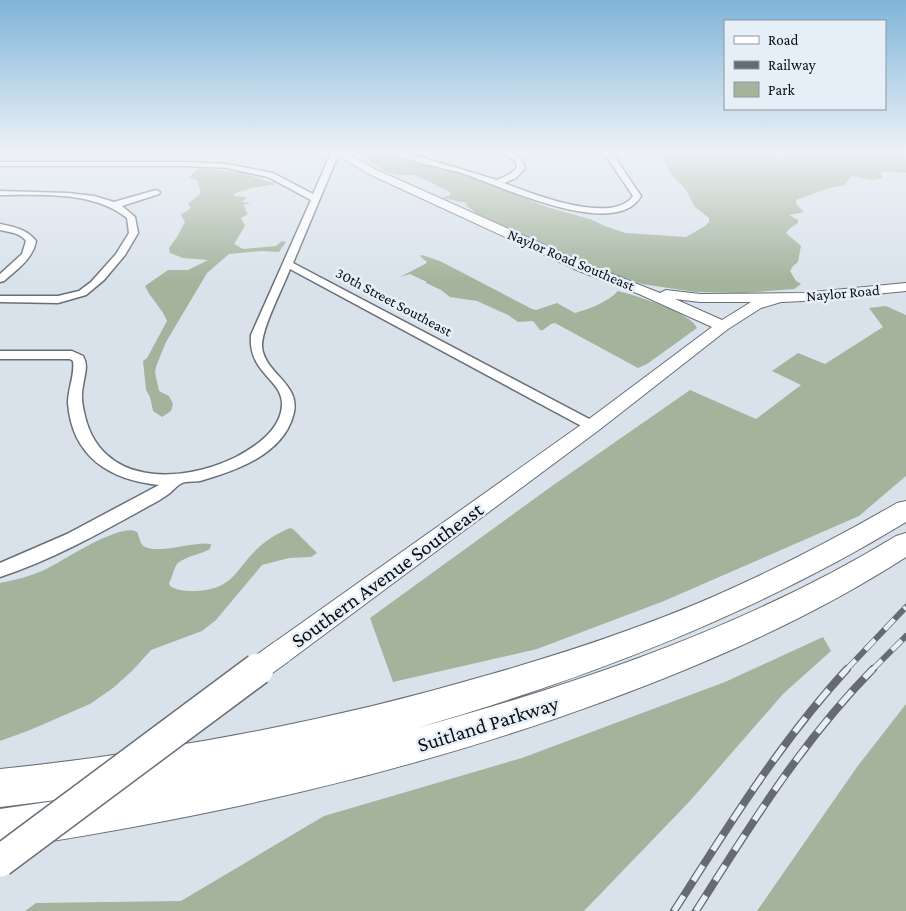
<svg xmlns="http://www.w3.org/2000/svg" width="906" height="911" font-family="'Crimson Pro',serif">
  <rect width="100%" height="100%" fill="#d9e2eb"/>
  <g fill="#a3b39c">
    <path d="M355 153H384L452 171 500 188 550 208 590 219 605 226 625 233 686 237 705 226 709 222V218L694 206 687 191 671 174 666 163 656 153H774L772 157 776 159 783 157 782 153H869L878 156 885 155 884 153H899L895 155 906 158V173L883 171 881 173 883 178 873 180 852 176 845 185 829 188 796 200V204L804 212 789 215 798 220V223L789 229 786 233 801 246 798 262 793 266 790 271 796 281 801 284 794 289 744 293 695 292 642 284 613 274 477 214 466 205 467 203 442 198 450 195V192L415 175H399L387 172Z"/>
    <path d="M199 168 239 172 276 184 251 188 233 194 234 196 247 197 242 202 251 203 243 205 248 214 241 218 245 226 234 244 243 249 276 246 282 241 286 242 279 252 261 251 229 254 207 273 166 342 157 364 155 372 159 391 169 396 173 404 171 411 162 417 153 411 150 397 146 390 143 361 147 358 167 321C162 308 151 299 145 286L168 270H188L208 260 183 258 170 253 169 248 177 237 185 222 181 215 191 208 188 204 201 193 197 180 188 178Z"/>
    <path d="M422 255 440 261 532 309 536 310 557 303 575 313C589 309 608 302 618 291 634 295 692 313 697 328L647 364 638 368 555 323 551 324 543 330H540L533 321 518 322 508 315 477 301 450 297 441 290 426 283 427 282 410 274 400 277 425 264 427 262 420 256Z"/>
    <path d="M886 306 906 315V476L859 516 664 601 537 649 393 682 370 618 552 486 690 390 756 419 801 385 772 371 798 353 825 364 883 327 869 308Z"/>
    <path d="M290 528 293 529 317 553 311 557 289 558 262 565 216 620 202 631 151 650 133 670 113 688 90 704 30 730 0 741V583C14 580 28 577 42 571 60 563 121 521 137 532 139 536 140 541 141 543 149 558 195 540 211 544L210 549C200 555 185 556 177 564 174 568 172 578 169 583L170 586C178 591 187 591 196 591 234 589 235 570 257 549 266 540 278 533 290 528Z"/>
    <path d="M823 637 831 651 783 694 689 802 584 911H25L36 903 181 901 324 816 522 758 725 682Z"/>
    <path d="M906 704V911H757L857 767Z"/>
  </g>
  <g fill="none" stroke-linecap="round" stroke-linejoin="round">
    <g stroke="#676f77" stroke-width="3">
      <g id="minor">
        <path d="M331 153H339L293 263 597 423 599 426 597 429H587L290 269C283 288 261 329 262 347 265 375 303 384 293 416 282 455 235 471 200 481 194 482 187 481 182 483 178 485 173 490 170 493 163 498 155 503 147 507 100 533 52 560 0 577V563L67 534 159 485C110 480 72 457 68 403 68 388 75 375 73 361L70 359H0V351H72L83 356C89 366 84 376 83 386 81 394 82 404 84 412 99 487 181 484 236 457 255 447 281 430 282 405 283 379 248 374 251 335L311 200 268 177 227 168 188 166H0V162H188L227 164 273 173 313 194Z"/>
        <path d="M395 153H407L497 180 510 174 517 168 516 162 505 153C516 153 522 158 525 168L516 178 504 183C530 193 612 226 633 196L604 153H612L641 196C615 242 497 184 461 173 444 168 409 162 395 153Z"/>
        <path d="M156 190 160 192 159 194 122 206 135 217 138 233 125 255 104 280 86 295 58 303 0 302V296H58L79 291 91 282 116 254 129 233 127 218C93 191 41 195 0 195V191L68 193 94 196 114 202Z"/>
        <path d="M0 224C14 227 27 229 36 241 33 259 16 270 4 281L0 282V274L22 254 26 241C21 233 9 232 0 230Z"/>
      </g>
    </g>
    <g stroke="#676f77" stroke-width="2">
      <path id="secondary" d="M334 153H346L377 170 589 265 660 293 666 290 700 294 803 293 906 283V291L803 301 781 302 761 308 728 329 599 430 290 660 281 664 272 660 268 652 272 644 585 422 712 327 639 294 579 271 369 174ZM675 299 700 302H751L722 320Z"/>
    </g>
    <g stroke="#676f77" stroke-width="2">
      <path id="trunk" d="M906 501V522C753 615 588 678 417 728 584 682 748 626 896 536L906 533V557C811 618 708 663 602 702 406 774 207 818 0 849V809L96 795 0 807V769C165 752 328 722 488 675 572 651 657 623 737 586 792 561 845 533 897 503Z"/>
    </g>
    <use href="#minor" fill="#fff" fill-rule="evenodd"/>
    <use href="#secondary" fill="#fff" fill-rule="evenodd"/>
    <use href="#trunk" fill="#fff" fill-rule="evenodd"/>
    <g stroke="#666b71" stroke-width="6">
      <g id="rail-far1">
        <path d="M846 670 906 607"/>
        <path d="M872 670 906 636"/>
      </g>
    </g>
    <g stroke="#666b71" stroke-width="8">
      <g id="rail">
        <path d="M674 911C727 828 780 742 847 669"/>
        <path d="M696 911C750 826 802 741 873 669"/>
      </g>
    </g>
    <use href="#rail-far1" stroke="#e6eff8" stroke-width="4.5" stroke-dasharray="14" stroke-linecap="butt"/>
    <use href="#rail" stroke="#e6eff8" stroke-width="5.5" stroke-dasharray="18" stroke-linecap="butt"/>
    <g stroke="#676f77" stroke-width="26" stroke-linecap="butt">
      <path id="secondary-bridge-far1" d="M256 670 281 652"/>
    </g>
    <g stroke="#676f77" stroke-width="34" stroke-linecap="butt">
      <path id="secondary-bridge" d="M0 861 258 669"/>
    </g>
    <use href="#secondary-bridge-far1" stroke="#fff" stroke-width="24"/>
    <use href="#secondary-bridge" stroke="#fff" stroke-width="31"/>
  </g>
  <linearGradient id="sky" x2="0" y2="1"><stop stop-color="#7fb4d9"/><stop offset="0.54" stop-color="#eef2f6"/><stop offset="1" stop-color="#eef2f6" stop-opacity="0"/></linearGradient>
  <rect width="906" height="281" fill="url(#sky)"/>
  <g text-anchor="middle" stroke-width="5" stroke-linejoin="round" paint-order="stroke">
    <g font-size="15" fill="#0b0e11" stroke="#e6eff8">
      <text transform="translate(571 260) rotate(23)" y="5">Naylor Road Southeast</text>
      <text transform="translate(843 293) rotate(-5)" y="5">Naylor Road</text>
      <text transform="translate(394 302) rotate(28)" y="5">30th Street Southeast</text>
    </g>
    <g font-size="21" fill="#0b0e11" stroke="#e6eff8">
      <text transform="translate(387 575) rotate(-36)" y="7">Southern Avenue Southeast</text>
      <text transform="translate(488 724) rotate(-17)" y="7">Suitland Parkway</text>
    </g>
  </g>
  <rect x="724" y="20" width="162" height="90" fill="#e6eff8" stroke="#8e959c"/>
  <rect x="734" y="36" width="25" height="8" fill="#ffffff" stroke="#8e959c"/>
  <text x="768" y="45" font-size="15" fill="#0b0e11">Road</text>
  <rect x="734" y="61" width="25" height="8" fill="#666b71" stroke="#8e959c"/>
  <text x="768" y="70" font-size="15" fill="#0b0e11">Railway</text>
  <rect x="734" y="82" width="25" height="15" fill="#a3b39c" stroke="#8e959c"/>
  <text x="768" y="95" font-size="15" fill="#0b0e11">Park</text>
</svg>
